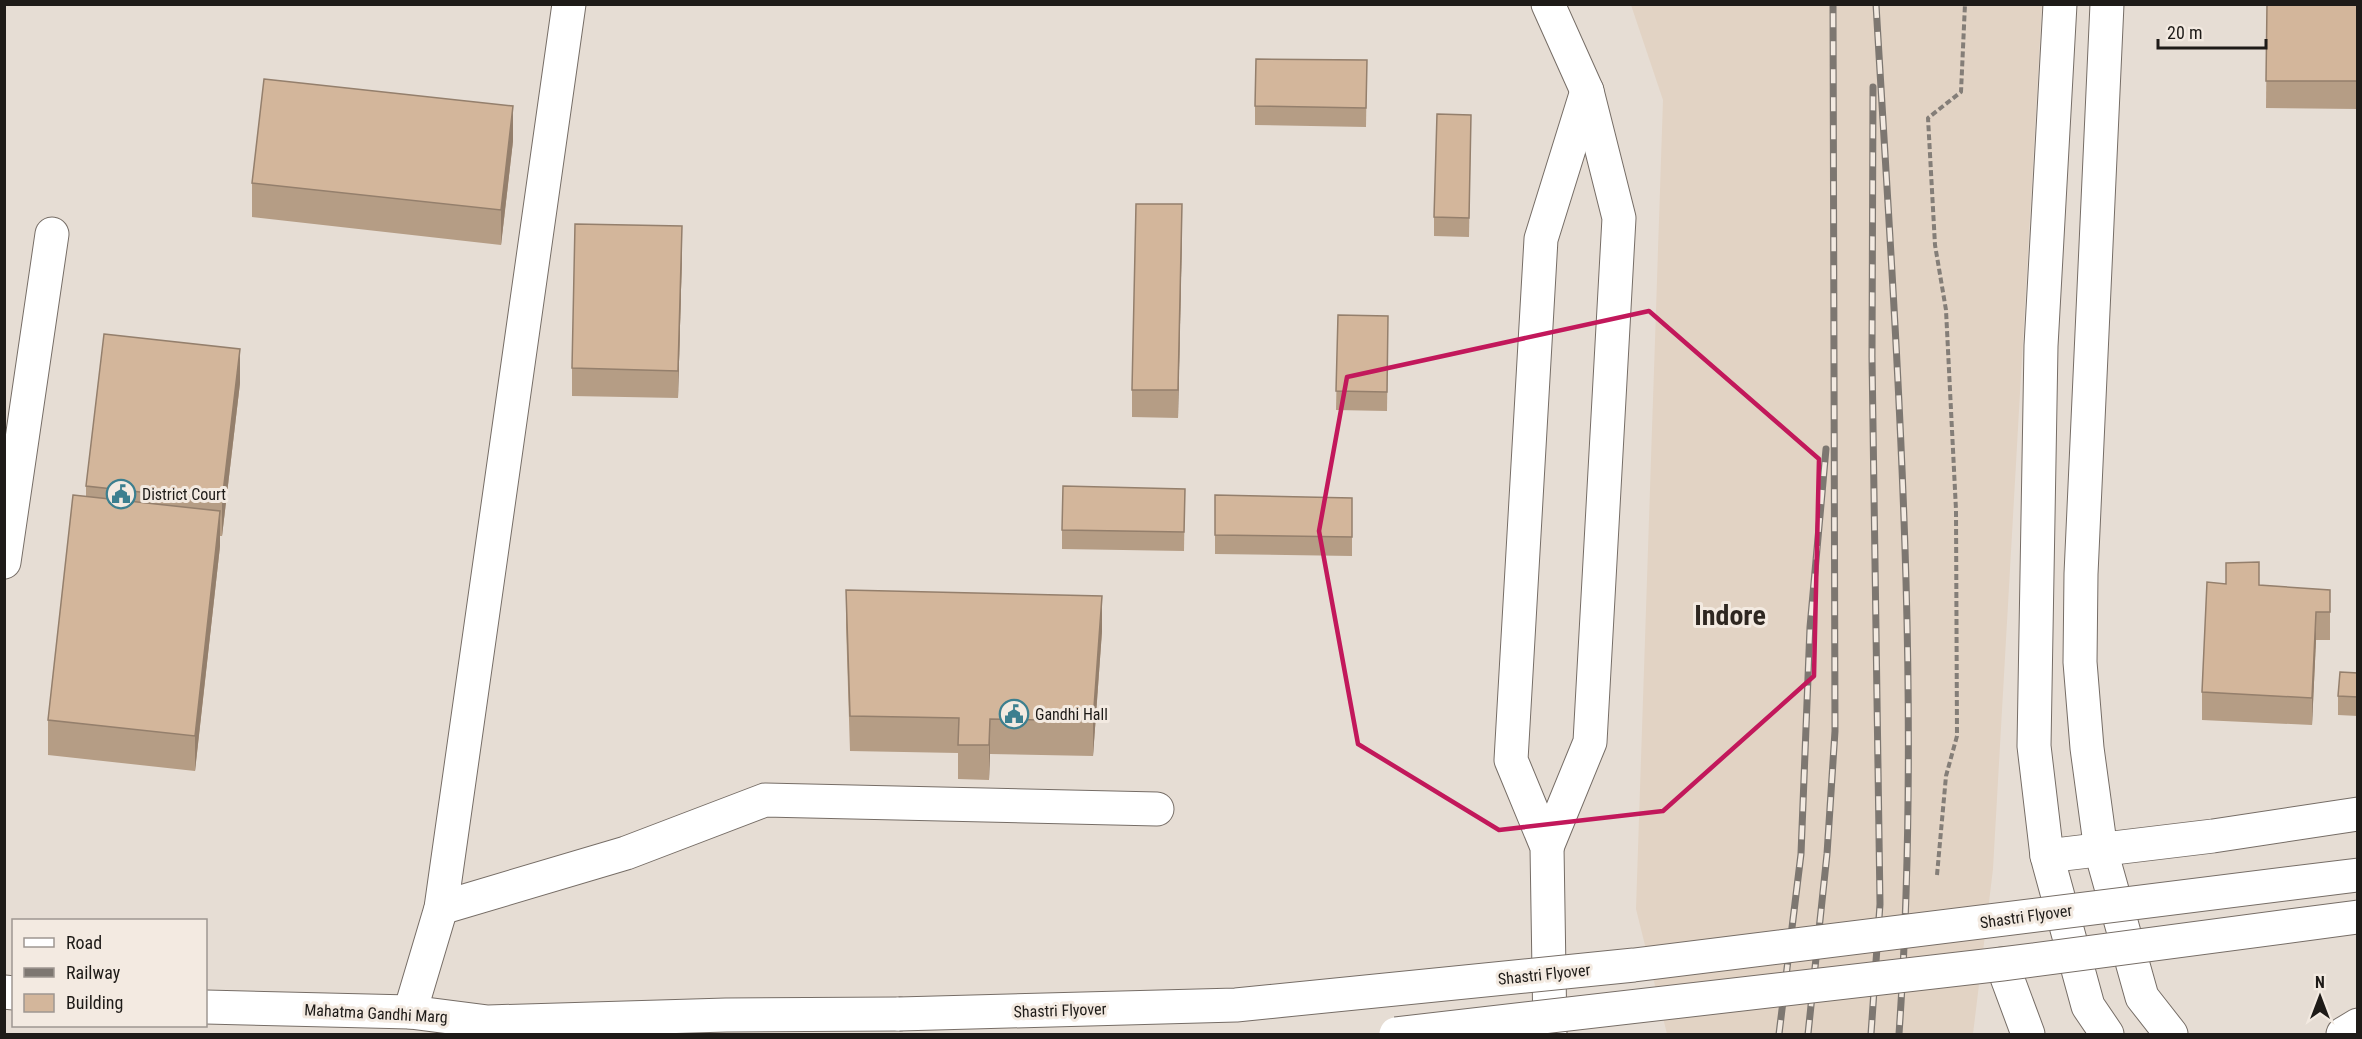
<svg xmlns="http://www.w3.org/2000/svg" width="2362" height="1039" font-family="'Roboto Condensed',sans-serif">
  <rect width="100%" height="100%" fill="#e6ddd4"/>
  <path fill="#e2d3c4" d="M1631 5H2042L1993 869 1973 1034H1667L1636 909 1663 100Z"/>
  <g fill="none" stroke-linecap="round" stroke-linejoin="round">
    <g stroke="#766d66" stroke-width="35">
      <g id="minor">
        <path d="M2060 4 2041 346 2034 746 2047 856 2088 1006 2107 1034"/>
        <path d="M2107 4 2081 574 2080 662 2087 748 2101 851 2142 997 2171 1034"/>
        <path d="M4 562 52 234"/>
        <path d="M1547 847 1590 742 1619 218 1587 91 1548 4"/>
        <path d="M2047 856 2213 836 2358 814"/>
        <path d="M441 908 626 853 765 800 1157 809"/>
        <path d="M2002 964 2028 1034"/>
        <path d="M410 1012 441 908 569 4"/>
        <path d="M1550 1034 1547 847 1511 760 1541 239 1587 91"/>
        <path d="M2343 1034 2358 1025"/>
      </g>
    </g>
    <g stroke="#766d66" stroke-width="35">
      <g id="major">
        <path d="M4 992 14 993"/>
        <path d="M206 1007 410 1012 488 1022 726 1015 899 1014"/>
      </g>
    </g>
    <path stroke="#847e78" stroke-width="4" stroke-dasharray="6 3" stroke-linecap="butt" d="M1937 875 1946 776 1957 736 1956 510 1946 310 1935 245 1928 118 1961 92 1965 4"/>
    <use href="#minor" stroke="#fff" stroke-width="33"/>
    <use href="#major" stroke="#fff" stroke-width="33"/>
    <g stroke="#7d7771" stroke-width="7">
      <g id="rail">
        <path d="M1876 4C1896 347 1923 691 1899 1034"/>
        <path d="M1779 1034 1801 854 1810 627 1826 449"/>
        <path d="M1808 1034 1827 854 1835 731 1833 4"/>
        <path d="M1871 1034 1880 904 1872 357 1873 87"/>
      </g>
    </g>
    <use href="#rail" stroke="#f3eae1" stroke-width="4.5" stroke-dasharray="14" stroke-linecap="butt"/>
    <g stroke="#766d66" stroke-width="35" stroke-linecap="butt">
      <g id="major-bridge">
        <path d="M899 1014 1236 1005 1634 965 2358 875"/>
        <path d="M1396 1034 2002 964 2358 917"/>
      </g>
    </g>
    <use href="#major-bridge" stroke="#fff" stroke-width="33"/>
  </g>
  <g fill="#b59d85">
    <path d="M2267 4H2358V109L2266 108Z"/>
    <path d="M1367 60 1366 127 1255 125V106Z"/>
    <path d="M1471 115 1469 237 1434 236V217Z"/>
    <path d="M513 141 501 245 252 217V183Z"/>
    <path d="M1182 232 1178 418 1132 417V390Z"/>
    <path d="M682 254 678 398 572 396V368Z"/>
    <path d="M1338 315 1388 335 1387 411 1336 410Z"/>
    <path d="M240 383 222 536H220V546L195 771 48 755V720L86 497V486Z"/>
    <path d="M1185 489 1184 551 1062 549V530Z"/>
    <path d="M1215 495 1352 498V556L1215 554Z"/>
    <path d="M2259 585 2330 590V640H2316L2312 725 2202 720V692Z"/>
    <path d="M846 590 1102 631 1093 756 990 754 989 780 958 779V753L850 751 846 625Z"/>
    <path d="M2358 673V716L2338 715V696Z"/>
  </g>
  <g fill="#947f6c">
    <path d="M513 106V141L501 245V210Z"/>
    <path d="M1182 204V232L1178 418V390Z"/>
    <path d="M682 226V254L678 398V371Z"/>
    <path d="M240 349V383L222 536V501Z"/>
    <path d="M220 511V546L195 771V736Z"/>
    <path d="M1102 596V631L1093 756V721Z"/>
    <path d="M2316 612V640L2312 725V698Z"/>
    <path d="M990 719V754L989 780V745Z"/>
  </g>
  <g fill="#d3b69b" stroke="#947f6c" stroke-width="1.5">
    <path d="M2267 4H2358V81H2266Z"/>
    <path d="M1256 59 1367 60 1366 108 1255 106Z"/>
    <path d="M264 79 513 106 501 210 252 183Z"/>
    <path d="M1437 114 1471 115 1469 218 1434 217Z"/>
    <path d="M1136 204H1182L1178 390H1132Z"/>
    <path d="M575 224 682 226 678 371 572 368Z"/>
    <path d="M1338 315 1388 316 1387 392 1336 391Z"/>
    <path d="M104 334 240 349 222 501 86 486Z"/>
    <path d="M1063 486 1185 489 1184 532 1062 530Z"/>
    <path d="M73 495 220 511 195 736 48 720Z"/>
    <path d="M1215 495 1352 498V537L1215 535Z"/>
    <path d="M2259 562V585L2330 590V612H2316L2312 698 2202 692 2207 582 2226 584V563Z"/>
    <path d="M846 590 1102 596 1093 721 990 719 989 745H958L959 718 850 716Z"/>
    <path d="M2340 672 2358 673V697L2338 696Z"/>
  </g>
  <path fill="none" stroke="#c2185b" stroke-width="4.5" stroke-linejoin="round" d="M1649 311 1819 459 1814 676 1663 811 1499 830 1358 744 1319 531 1347 377Z"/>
  <defs>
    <g id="civic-ring" transform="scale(1.5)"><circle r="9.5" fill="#f3eae1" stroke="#3c7f8f" stroke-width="1.5"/><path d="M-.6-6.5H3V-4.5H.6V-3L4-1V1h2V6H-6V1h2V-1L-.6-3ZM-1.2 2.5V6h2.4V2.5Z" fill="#3c7f8f"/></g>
  </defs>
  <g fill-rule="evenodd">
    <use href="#civic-ring" x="121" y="494"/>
    <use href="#civic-ring" x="1014" y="714"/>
  </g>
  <g text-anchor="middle" stroke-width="6" stroke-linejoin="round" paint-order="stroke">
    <g font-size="16" fill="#1e1b18" stroke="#f3eae1" text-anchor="start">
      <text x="142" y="500">District Court</text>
      <text x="1035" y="720">Gandhi Hall</text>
    </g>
    <g font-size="16" fill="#1e1b18" stroke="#f3eae1">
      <text transform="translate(2026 916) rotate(-8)" y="6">Shastri Flyover</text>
      <text transform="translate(1544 974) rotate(-6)" y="6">Shastri Flyover</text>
      <text transform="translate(1060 1010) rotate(-2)" y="6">Shastri Flyover</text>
      <text transform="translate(376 1013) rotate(3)" y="6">Mahatma Gandhi Marg</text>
    </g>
    <g font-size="28" font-weight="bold" fill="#2e2721" stroke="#f3eae1">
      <text x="1730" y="625">Indore</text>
    </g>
  </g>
  <rect width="2362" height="1039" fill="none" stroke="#1e1b18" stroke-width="12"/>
  <rect x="12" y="919" width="195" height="108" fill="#f3eae1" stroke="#9e9791" stroke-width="1.5"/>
  <rect x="24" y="938" width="30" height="9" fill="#ffffff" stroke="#9e9791" stroke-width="1.5"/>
  <text x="66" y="949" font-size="18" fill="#1e1b18">Road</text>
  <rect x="24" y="968" width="30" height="9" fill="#7d7771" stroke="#9e9791" stroke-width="1.5"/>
  <text x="66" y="979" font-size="18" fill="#1e1b18">Railway</text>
  <rect x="24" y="994" width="30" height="18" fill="#d3b69b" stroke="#9e9791" stroke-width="1.5"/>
  <text x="66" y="1009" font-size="18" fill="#1e1b18">Building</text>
  <g transform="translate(2320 997)" stroke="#f3eae1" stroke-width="4.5" paint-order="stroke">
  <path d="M0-4.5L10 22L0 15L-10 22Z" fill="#1e1b18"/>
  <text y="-9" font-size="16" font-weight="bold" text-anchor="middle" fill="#1e1b18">N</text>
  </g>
  <path d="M2158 39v9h108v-9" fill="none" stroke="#1e1b18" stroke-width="3"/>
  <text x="2167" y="39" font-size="18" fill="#1e1b18" stroke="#f3eae1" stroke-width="4.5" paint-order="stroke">20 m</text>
</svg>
